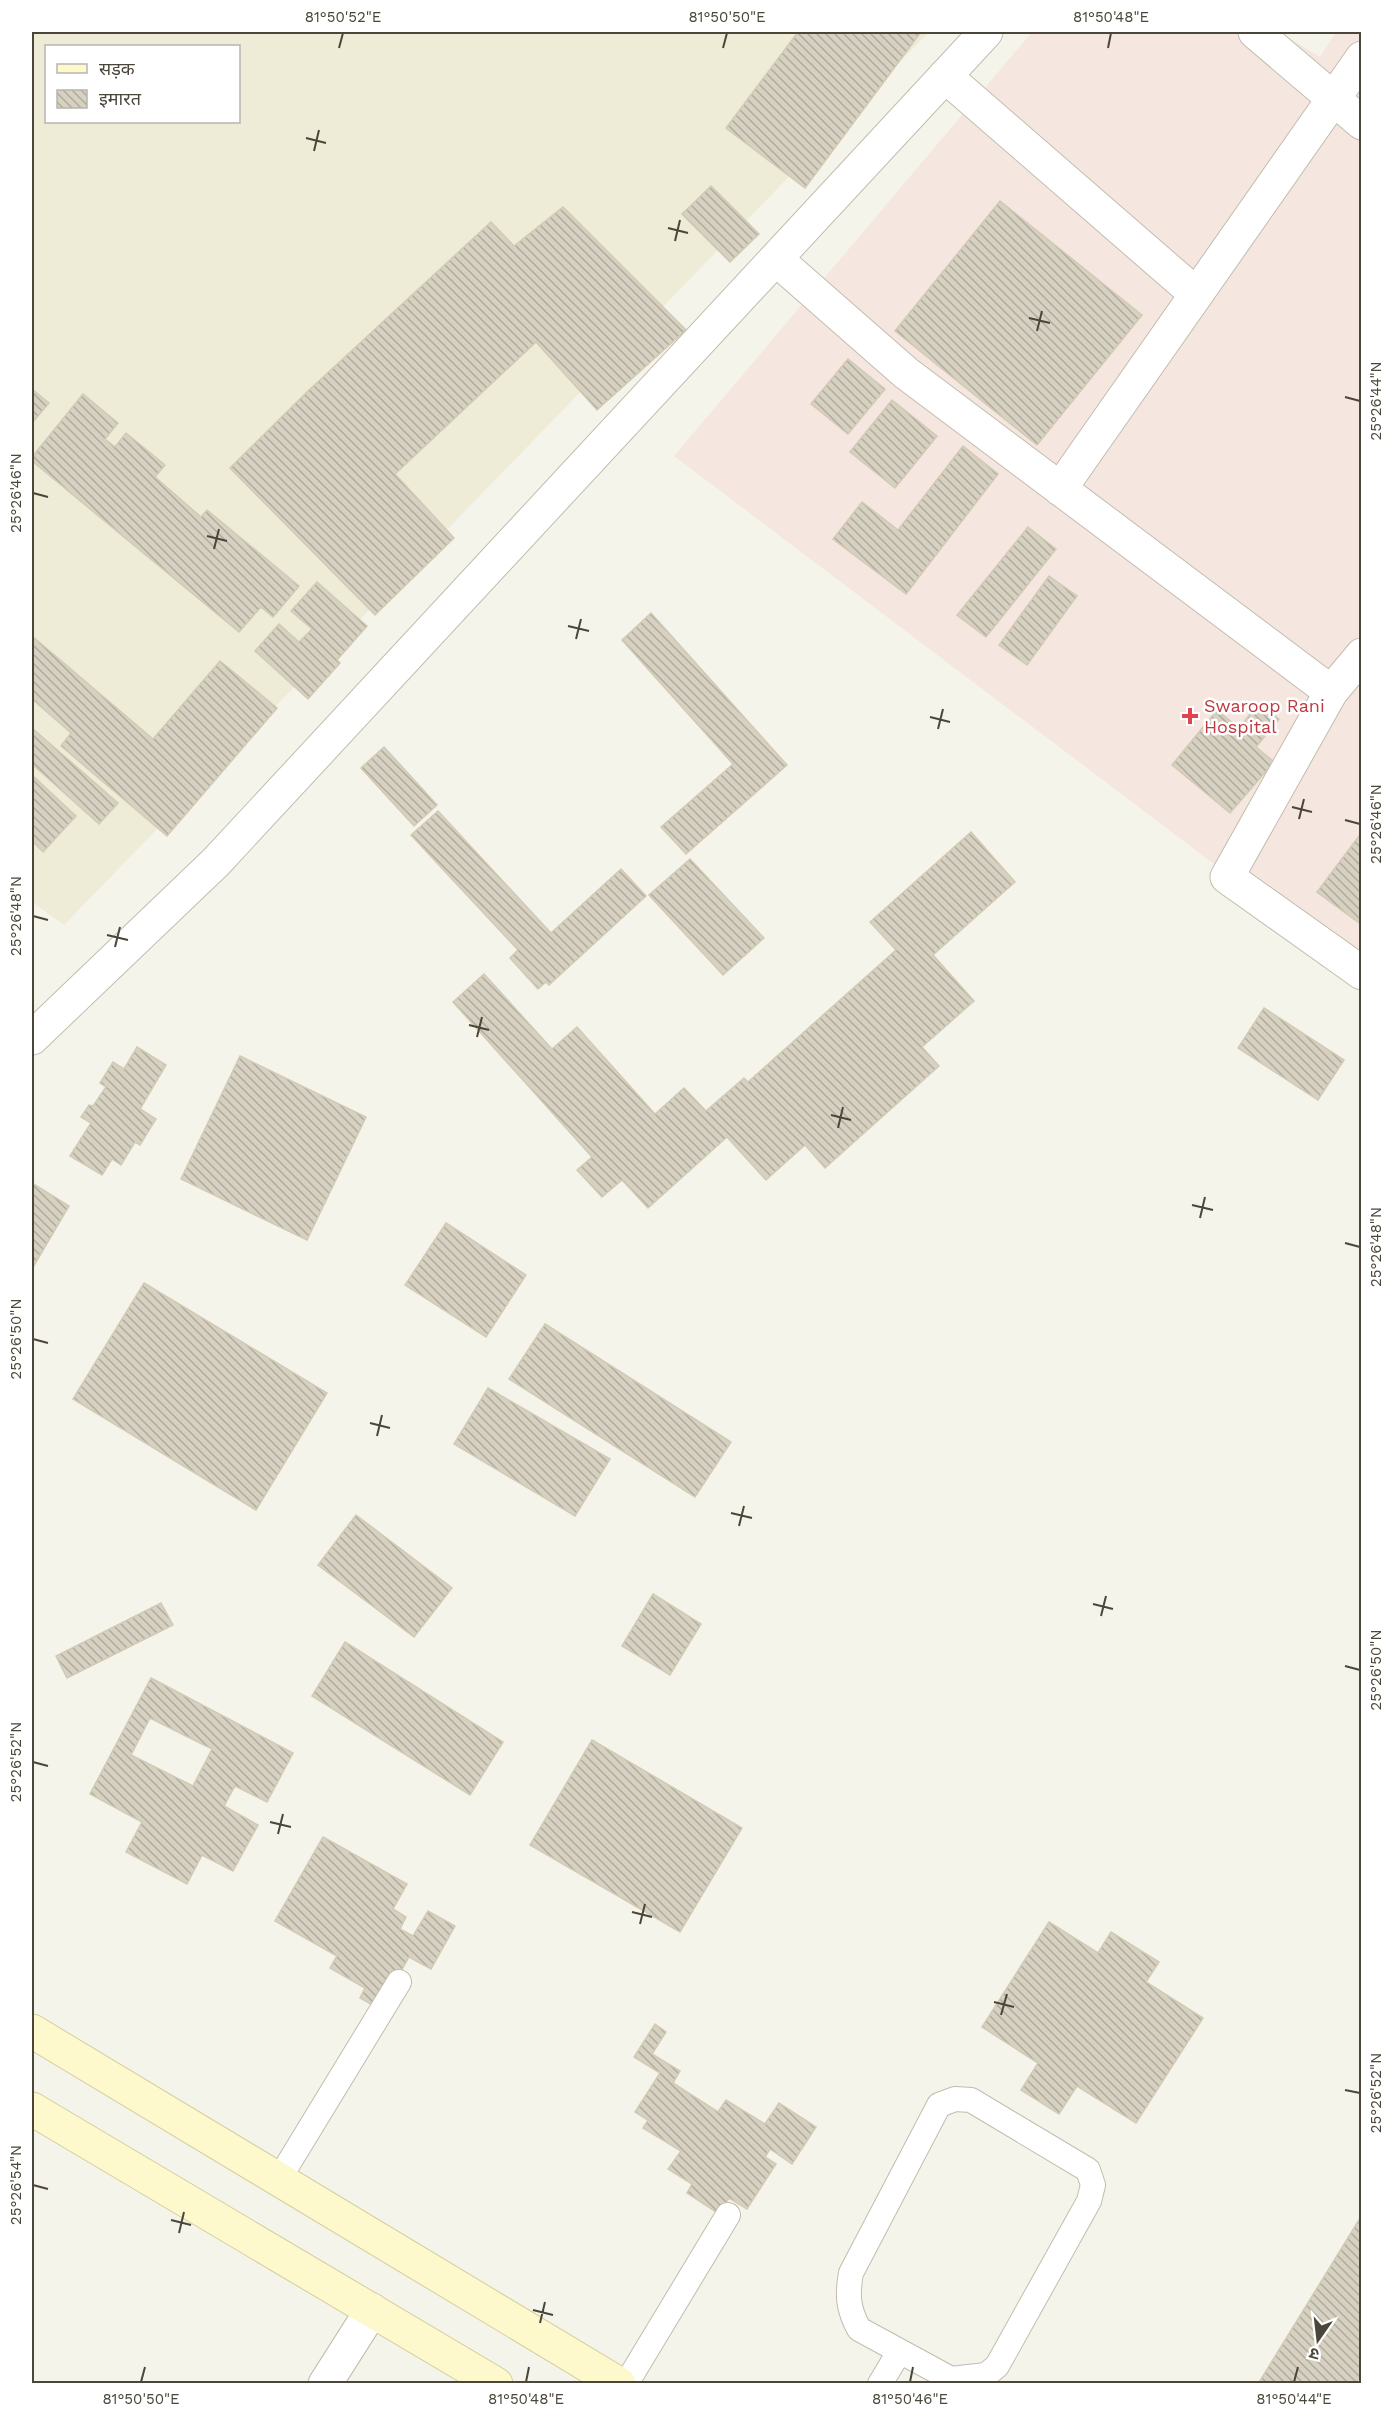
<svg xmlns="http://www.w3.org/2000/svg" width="1393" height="2415" font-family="'Work Sans','Noto Sans Devanagari',sans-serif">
  <defs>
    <pattern id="building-back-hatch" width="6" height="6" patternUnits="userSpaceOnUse" patternTransform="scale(1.5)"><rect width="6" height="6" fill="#d7d1c1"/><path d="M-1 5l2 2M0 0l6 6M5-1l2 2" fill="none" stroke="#b0ab9e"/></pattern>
  </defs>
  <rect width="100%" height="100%" fill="#f5f4eb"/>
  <path fill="#eeebd6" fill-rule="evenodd" d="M32 32H929L64 925 32 902ZM46 46H238V122H46Z"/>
  <path fill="#f5e6e0" d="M1032 32H1279L1320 57 1336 32H1361V975L674 456Z"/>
  <g fill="url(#building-back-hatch)" stroke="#d2cab4" stroke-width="1.5" fill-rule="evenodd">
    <path d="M798 32H921L805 188 726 128Z"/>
    <path d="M711 186 759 234 730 262 682 214Z"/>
    <path d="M1000 201 1142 315 1037 445 895 331Z"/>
    <path d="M563 207 686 330 597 410 536 342 395 474 454 538 375 615 230 468 308 391 491 222 514 246Z"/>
    <path d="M848 359 885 389 848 434 811 404Z"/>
    <path d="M32 389 49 403 32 423Z"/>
    <path d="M83 394 118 423 105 439 115 447 126 433 165 465 155 477 201 517 207 510 299 586 273 617 261 607 239 632 32 461V457Z"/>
    <path d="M892 400 937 436 895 488 850 452Z"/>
    <path d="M963 446 998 474 906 594 833 539 862 502 898 530Z"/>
    <path d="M1028 527 1056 549 986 637 957 615Z"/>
    <path d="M1049 576 1077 596 1027 665 999 645Z"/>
    <path d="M317 582 367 626 337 660 340 663 308 699 255 651 279 624 299 642 312 629 291 611Z"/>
    <path d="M651 613 787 765 686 854 661 827 733 764 622 640Z"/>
    <path d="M32 636 153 739 220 661 277 708 167 836 61 746 71 733 32 699Z"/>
    <path d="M1259 703 1279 719 1256 747 1274 762 1230 813 1172 765 1217 710 1239 728Z"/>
    <path d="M32 728 118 803 99 824 32 764Z"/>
    <path d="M384 747 437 805 414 826 361 768Z"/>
    <path d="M32 775 76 816 43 852 32 841Z"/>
    <path d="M438 811 551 933 621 869 646 896 549 985 546 982 538 989 510 958 518 950 411 835Z"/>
    <path d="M971 832 1015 882 933 955 974 1001 922 1047 939 1066 825 1168 805 1145 766 1180 727 1137 648 1208 622 1180 602 1197 577 1170 592 1157 453 1002 484 974 552 1049 577 1027 655 1114 684 1088 706 1111 744 1078 748 1082 896 950 870 922Z"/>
    <path d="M1362 832V925L1317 892Z"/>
    <path d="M690 859 764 938 723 975 649 895Z"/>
    <path d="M1264 1008 1344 1060 1318 1100 1238 1048Z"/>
    <path d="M137 1047 166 1065 140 1109 156 1119 140 1145 135 1142 121 1165 112 1159 102 1175 70 1156 91 1123 81 1117 89 1105 93 1106 106 1087 100 1083 113 1062 124 1069Z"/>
    <path d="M240 1056 366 1117 307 1240 181 1179Z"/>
    <path d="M32 1183 69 1206 32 1269Z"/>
    <path d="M446 1223 526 1275 486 1337 405 1285Z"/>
    <path d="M144 1283 327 1393 256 1510 73 1399Z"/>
    <path d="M545 1324 731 1442 695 1497 509 1379Z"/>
    <path d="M488 1388 610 1459 575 1516 454 1444Z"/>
    <path d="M356 1515 452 1588 414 1637 318 1565Z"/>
    <path d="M653 1594 701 1624 670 1675 622 1646Z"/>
    <path d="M161 1603 173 1625 67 1678 56 1656Z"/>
    <path d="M345 1642 503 1742 470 1795 312 1696Z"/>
    <path d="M151 1678 293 1753 267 1802 235 1786 224 1806 258 1825 233 1871 202 1855 187 1884 126 1852 142 1822 90 1794ZM150 1718 212 1749 193 1786 131 1755Z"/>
    <path d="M592 1740 742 1828 680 1932 530 1845Z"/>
    <path d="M323 1837 407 1884 393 1909 406 1917 400 1929 413 1936 428 1911 455 1926 431 1969 409 1957 380 2009 360 1998 365 1988 330 1968 337 1956 275 1921Z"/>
    <path d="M1049 1922 1098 1953 1111 1932 1159 1962 1146 1982 1203 2018 1136 2123 1077 2086 1059 2114 1021 2090 1038 2063 982 2027Z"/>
    <path d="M655 2024 666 2032 652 2054 680 2071 673 2083 718 2112 726 2100 765 2124 779 2103 816 2127 792 2164 770 2149 765 2157 776 2164 747 2209 729 2198 719 2214 687 2193 692 2184 668 2169 681 2151 643 2128 648 2120 635 2112 660 2073 634 2057Z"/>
    <path d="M1362 2215V2373L1355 2384H1258Z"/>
  </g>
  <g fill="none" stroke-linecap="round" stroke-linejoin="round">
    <g stroke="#c1bdae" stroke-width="26">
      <g id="service">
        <path d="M955 2099 971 2100 1088 2170 1093 2185 1089 2201 997 2366 986 2375 951 2379 859 2329C848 2309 847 2295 851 2273L939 2105Z"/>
        <path d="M279 2179 399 1982"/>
        <path d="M626 2384 728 2215"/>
        <path d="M880 2384 899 2352"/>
      </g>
    </g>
    <g stroke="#c1bdae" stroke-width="35">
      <g id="minor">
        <path d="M1255 32 1362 123"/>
        <path d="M945 76 1196 294"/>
        <path d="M776 259 906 373 1331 692"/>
        <path d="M1060 489 1362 58"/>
        <path d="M1362 655 1331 692 1227 877 1362 973"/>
        <path d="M32 1038 216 862 986 32"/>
        <path d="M325 2384 372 2310"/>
      </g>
    </g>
    <g stroke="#d4cd9c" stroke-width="35">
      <g id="secondary">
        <path d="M32 2031 619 2384"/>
        <path d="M32 2109 496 2384"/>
      </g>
    </g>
    <use href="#service" stroke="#fff" stroke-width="24"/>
    <use href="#minor" stroke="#fff" stroke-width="33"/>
    <use href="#secondary" stroke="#fdf9cd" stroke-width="33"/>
  </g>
  <path fill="none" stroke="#4a4639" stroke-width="2" d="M339 48 343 33M723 48 727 33M1108 48 1111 33M306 138 326 143M314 151 319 130M668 228 688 233M675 241 680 220M1029 318 1050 323M1037 331 1042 311M1345 397 1360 401M33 493 48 497M207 536 227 541M214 549 219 529M568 626 589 631M576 639 581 619M930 717 950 722M938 729 943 709M1292 807 1312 812M1299 819 1304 799M1345 820 1360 824M33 916 48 920M107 935 128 940M115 947 120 927M469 1025 489 1030M477 1037 482 1017M831 1115 851 1120M838 1128 843 1107M1192 1205 1213 1210M1200 1218 1205 1197M1345 1243 1360 1247M33 1339 48 1343M370 1423 390 1428M377 1436 382 1415M731 1513 752 1518M739 1526 744 1506M1093 1604 1113 1609M1101 1616 1106 1596M1345 1666 1360 1670M33 1762 48 1766M270 1822 291 1827M278 1834 283 1814M632 1912 652 1917M640 1924 645 1904M994 2002 1014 2007M1001 2015 1007 1994M1345 2090 1360 2093M33 2185 48 2189M171 2220 191 2225M179 2233 184 2212M533 2310 553 2315M540 2323 545 2302M141 2382 145 2367M526 2382 529 2367M910 2382 913 2367M1294 2382 1298 2367"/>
  <path fill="#e0444e" stroke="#fff" stroke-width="2" d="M1187 707h6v6h6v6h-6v6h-6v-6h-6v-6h6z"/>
  <g text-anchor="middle" stroke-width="5" stroke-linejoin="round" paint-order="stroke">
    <g font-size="18" fill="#be3a42" stroke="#fff" text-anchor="start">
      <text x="1204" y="712">Swaroop Rani<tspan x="1204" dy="21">Hospital</tspan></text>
    </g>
  </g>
  <rect width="1393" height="2415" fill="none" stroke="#ffffff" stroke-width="66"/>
  <rect x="45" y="45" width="195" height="78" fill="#ffffff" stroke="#b7b5b0" stroke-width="1.5"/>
  <rect x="57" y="64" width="30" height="9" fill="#fdf9cd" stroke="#b7b5b0" stroke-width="1.5"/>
  <text x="99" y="75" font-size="18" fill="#4a4639">सड़क</text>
  <rect x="57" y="90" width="30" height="18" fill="url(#building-back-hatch)" stroke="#b7b5b0" stroke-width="1.5"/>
  <text x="99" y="105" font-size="18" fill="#4a4639">इमारत</text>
  <g transform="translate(1318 2340) rotate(194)" stroke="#ffffff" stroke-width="4.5" paint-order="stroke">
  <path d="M0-4.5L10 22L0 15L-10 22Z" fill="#4a4639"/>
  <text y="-9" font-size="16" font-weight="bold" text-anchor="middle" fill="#4a4639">उ</text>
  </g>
  <rect x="33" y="33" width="1327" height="2349" fill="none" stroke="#4a4639" stroke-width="2"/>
  <g font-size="15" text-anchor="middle" fill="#4a4639">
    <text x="343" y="22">81°50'52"E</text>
    <text x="727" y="22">81°50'50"E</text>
    <text x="1111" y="22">81°50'48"E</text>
    <text transform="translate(1376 401) rotate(-90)" y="5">25°26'44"N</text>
    <text transform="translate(16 493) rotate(-90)" y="5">25°26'46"N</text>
    <text transform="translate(1376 824) rotate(-90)" y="5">25°26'46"N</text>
    <text transform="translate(16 916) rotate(-90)" y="5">25°26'48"N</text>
    <text transform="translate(1376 1247) rotate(-90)" y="5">25°26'48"N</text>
    <text transform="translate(16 1339) rotate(-90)" y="5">25°26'50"N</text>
    <text transform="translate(1376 1670) rotate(-90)" y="5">25°26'50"N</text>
    <text transform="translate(16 1762) rotate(-90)" y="5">25°26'52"N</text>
    <text transform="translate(1376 2093) rotate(-90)" y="5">25°26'52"N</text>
    <text transform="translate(16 2185) rotate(-90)" y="5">25°26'54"N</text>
    <text x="141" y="2404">81°50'50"E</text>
    <text x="526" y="2404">81°50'48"E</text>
    <text x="910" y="2404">81°50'46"E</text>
    <text x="1294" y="2404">81°50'44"E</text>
  </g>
</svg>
